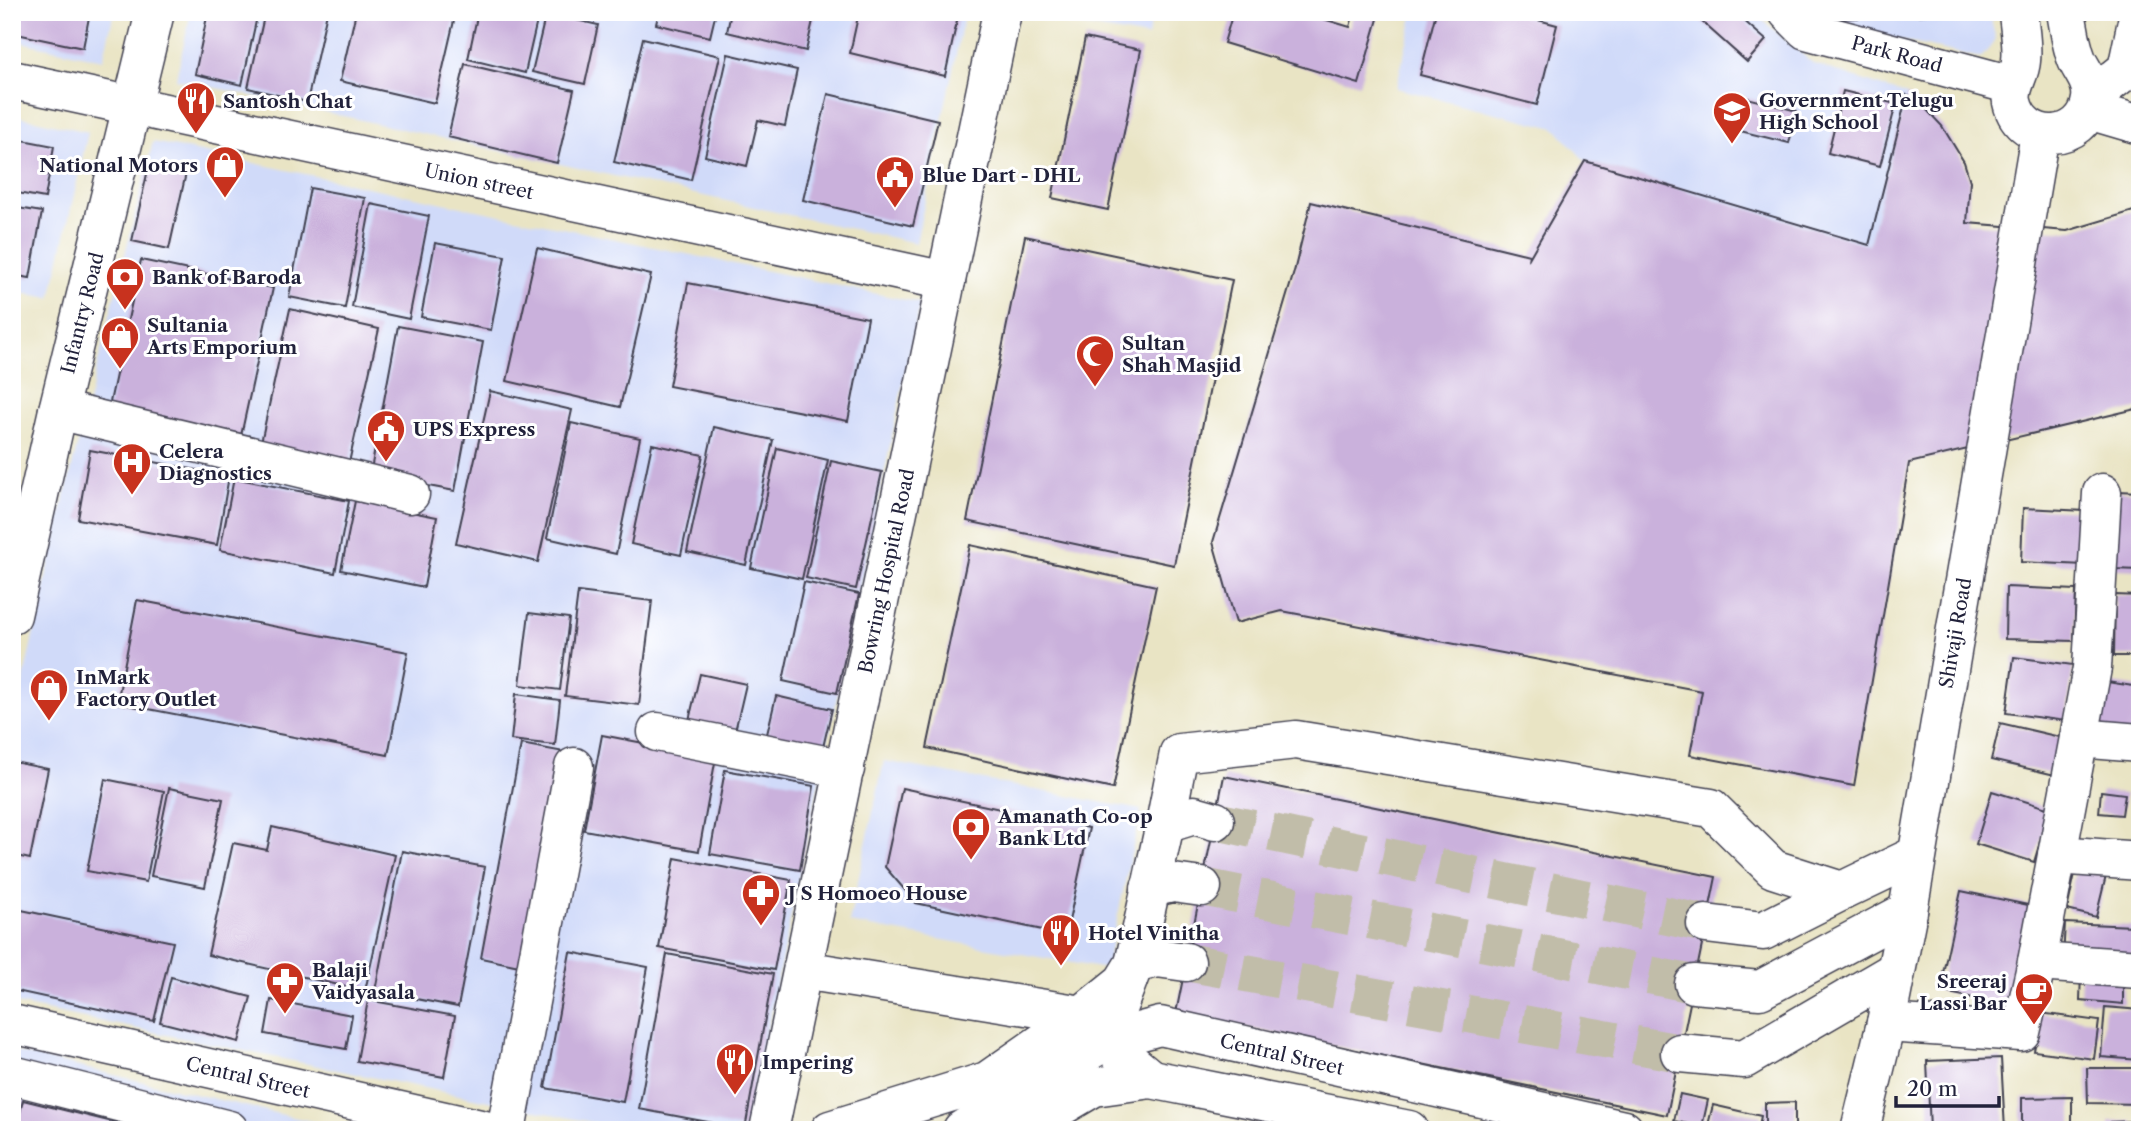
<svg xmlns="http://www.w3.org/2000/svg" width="2152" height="1142" font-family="'Libre Caslon Text',serif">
  <rect width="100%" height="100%" fill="#fff"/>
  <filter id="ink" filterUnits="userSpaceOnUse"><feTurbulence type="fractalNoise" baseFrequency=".0143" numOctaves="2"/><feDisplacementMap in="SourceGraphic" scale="14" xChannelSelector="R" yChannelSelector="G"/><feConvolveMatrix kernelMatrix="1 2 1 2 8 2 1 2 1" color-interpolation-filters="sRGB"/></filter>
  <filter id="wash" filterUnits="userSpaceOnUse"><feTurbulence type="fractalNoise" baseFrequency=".00686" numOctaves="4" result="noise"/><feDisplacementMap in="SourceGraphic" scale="28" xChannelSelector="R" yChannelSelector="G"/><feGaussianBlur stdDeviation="1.57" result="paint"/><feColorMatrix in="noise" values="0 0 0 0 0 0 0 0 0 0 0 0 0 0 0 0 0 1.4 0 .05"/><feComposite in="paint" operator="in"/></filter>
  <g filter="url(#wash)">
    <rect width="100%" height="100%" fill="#e9e4c4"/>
    <g fill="#d0daf9">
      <path d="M12 12H114L103 60 12 40Z"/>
      <path d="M191 12H965L916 243 176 79Z"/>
      <path d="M1026 12H1152L1148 37 1025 16Z"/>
      <path d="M1414 12H1753L1814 64 1907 95 1869 245 1585 161 1555 128 1396 88Z"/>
      <path d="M1819 12H1989L1996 40 1981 58 1833 26Z"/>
      <path d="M12 115 88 132 51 298 12 291Z"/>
      <path d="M153 142 920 303 746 1130H629L12 1003V732L58 523Z"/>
      <path d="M884 761 1141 810 1106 969 849 923Z"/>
      <path d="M12 1051 258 1109 349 1130H12Z"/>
    </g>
    <g id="blocks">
      <g fill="#cab1dc">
        <path d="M12 12H90L83 48 12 33Z"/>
        <path d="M208 12H258L242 85 195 74Z"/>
        <path d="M265 12H327L307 102 248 88Z"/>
        <path d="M356 12H456L435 103 340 81Z"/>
        <path d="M478 12H539L525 73 468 59Z"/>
        <path d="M659 12H716L710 37 656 24Z"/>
        <path d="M731 12H815L806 51 727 32Z"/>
        <path d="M859 12H959L945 76 850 53Z"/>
        <path d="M1233 12H1300L1350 27 1354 12H1380L1359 84 1224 43Z"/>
        <path d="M1436 12H1508L1557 25 1537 105 1420 75Z"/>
        <path d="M1691 12H1734L1766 40 1747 62Z"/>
        <path d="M1808 12H1926V15L1808 20Z"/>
        <path d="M546 13 598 25 585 84 532 72Z"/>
        <path d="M643 38 720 56 691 180 614 162Z"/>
        <path d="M1085 38 1141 50 1108 210 1052 198Z"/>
        <path d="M728 54 797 70 785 126 758 120 747 166 705 156Z"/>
        <path d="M465 64 574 90 557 163 448 137Z"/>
        <path d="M1843 91 1896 104 1880 166 1828 153Z"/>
        <path d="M1728 93 1797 111 1789 143 1720 126Z"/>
        <path d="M828 94 938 120 913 226 803 200Z"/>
        <path d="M1907 95 1926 109 1942 126 1964 162 1970 181 1967 223 2067 231 2140 209V408L1909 463 1854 786 1690 755 1702 691 1282 611 1236 623 1213 542 1294 272 1311 202 1529 255 1528 260 1585 161 1869 245Z"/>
        <path d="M12 138 54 146 45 198 12 192Z"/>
        <path d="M149 165 186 173 169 249 132 241Z"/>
        <path d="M310 188 365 198 345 308 289 297Z"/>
        <path d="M371 204 429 216 409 319 352 307Z"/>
        <path d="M12 207 42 212 30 278 12 275Z"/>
        <path d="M1025 236 1232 280 1174 565 967 521Z"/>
        <path d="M435 243 505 256 491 330 421 317Z"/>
        <path d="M537 248 651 275 620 407 507 381Z"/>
        <path d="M141 260 273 288 239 445 107 416Z"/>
        <path d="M688 283 868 318 848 421 669 386Z"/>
        <path d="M290 309 379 329 348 467 260 447Z"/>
        <path d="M398 326 483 342 455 491 370 475Z"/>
        <path d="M490 391 572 410 538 562 456 543Z"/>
        <path d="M571 423 640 438 616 554 547 538Z"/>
        <path d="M714 427 773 440 746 565 687 552Z"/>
        <path d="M652 444 703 455 681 555 631 544Z"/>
        <path d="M777 448 828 460 802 579 751 568Z"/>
        <path d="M90 450 229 476 217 545 78 519Z"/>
        <path d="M831 461 882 472 856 589 806 578Z"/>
        <path d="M234 478 349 501 335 573 220 550Z"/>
        <path d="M2118 491 2140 492V570L2114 569Z"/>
        <path d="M355 501 437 517 424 587 341 570Z"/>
        <path d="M2023 508 2086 511 2085 565 2021 562Z"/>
        <path d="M970 545 1156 586 1113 789 927 748Z"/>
        <path d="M804 582 859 594 837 693 783 681Z"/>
        <path d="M2006 587 2076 590 2074 641 2005 639Z"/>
        <path d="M578 592 652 601 639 705 565 696Z"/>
        <path d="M2115 595 2140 596V656H2114Z"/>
        <path d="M137 600 408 652 388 755 117 703Z"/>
        <path d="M529 613 569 618 560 690 520 685Z"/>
        <path d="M2014 657 2073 665 2066 721 2006 713Z"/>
        <path d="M700 674 746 684 732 744 686 733Z"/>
        <path d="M2107 682 2140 687V737L2099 736Z"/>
        <path d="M516 694 560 700 555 745 511 740Z"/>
        <path d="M776 696 832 709 820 760 764 747Z"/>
        <path d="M2000 723 2064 738 2055 775 1991 760Z"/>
        <path d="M602 735 716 757 699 851 584 830Z"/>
        <path d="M521 744 564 752 524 967 481 958Z"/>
        <path d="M14 762 48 769 30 859 12 855Z"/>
        <path d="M725 770 814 786 800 870 710 854Z"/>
        <path d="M1224 776 1716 877 1667 1115 1176 1013Z"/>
        <path d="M105 779 164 791 146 882 87 871Z"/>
        <path d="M169 788 223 799 205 887 151 876Z"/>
        <path d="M902 788 1089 828 1066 935 916 903 885 867Z"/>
        <path d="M1992 791 2050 809 2034 862 1976 844Z"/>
        <path d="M2101 791 2125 794 2122 815 2099 813Z"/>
        <path d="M272 827 395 855 365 991 208 955 233 843 267 850Z"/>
        <path d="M402 851 485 867 458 1007 375 991Z"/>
        <path d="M675 858 791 880 774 970 659 948Z"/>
        <path d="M2076 869 2106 876 2096 917 2067 910Z"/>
        <path d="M1961 891 2033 906 2012 1006 1939 991Z"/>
        <path d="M12 908 173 942 154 1021 12 990Z"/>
        <path d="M2065 923 2133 926 2132 963 2063 959Z"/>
        <path d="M570 952 648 967 623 1102 545 1088Z"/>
        <path d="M667 954 773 974 745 1129 639 1109Z"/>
        <path d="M2081 974 2123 977V1004L2080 1000Z"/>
        <path d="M171 977 251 997 239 1042 160 1022Z"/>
        <path d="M271 1000 352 1015 346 1049 265 1034Z"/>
        <path d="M368 1000 455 1016 444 1077 357 1061Z"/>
        <path d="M2105 1007 2140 1010V1060L2101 1057Z"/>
        <path d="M2040 1013 2099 1021 2094 1059 2034 1051Z"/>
        <path d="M2001 1058 2005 1130H1930L1927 1061Z"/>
        <path d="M2087 1068H2140V1104L2088 1103Z"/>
        <path d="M1680 1094 1708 1100 1702 1127 1674 1121Z"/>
        <path d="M2072 1097V1130H2022V1098Z"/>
        <path d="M23 1100 141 1129V1130H16Z"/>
        <path d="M1795 1102V1130H1765V1103Z"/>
        <path d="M1713 1105 1761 1116 1758 1130 1707 1129Z"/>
        <path d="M2133 1121V1130H2110V1122Z"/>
      </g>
    </g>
  </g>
  <g filter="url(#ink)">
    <use href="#blocks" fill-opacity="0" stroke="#403f50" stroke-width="2"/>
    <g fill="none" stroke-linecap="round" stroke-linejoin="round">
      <g stroke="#c1bda9" stroke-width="38" stroke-dasharray="38 19" stroke-linecap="butt">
        <path d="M1215 821 1706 924"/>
        <path d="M1202 887 1694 984"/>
        <path d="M1186 962 1680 1053"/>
      </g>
      <g stroke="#403f50" stroke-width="41">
        <g id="minor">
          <path d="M1788 12 1806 30 2012 85"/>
          <path d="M2018 12C2019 28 2023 45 2021 61 2020 76 2009 87 2012 102 2022 146 2085 144 2091 99 2093 83 2083 73 2077 60 2071 46 2069 27 2066 12"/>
          <path d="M12 80 946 281"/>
          <path d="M2092 97 2127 69 2139 12"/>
          <path d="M2089 110 2140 125"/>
          <path d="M58 410 410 494"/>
          <path d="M12 615 58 410 155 12"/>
          <path d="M657 732 845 769"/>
          <path d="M2079 738 2140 743"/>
          <path d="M1165 824 1194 815 1215 821"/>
          <path d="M2057 855 2140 861"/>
          <path d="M1150 888 1173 883 1202 887"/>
          <path d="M1706 924 1763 931 1842 891"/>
          <path d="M2037 962 2140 969"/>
          <path d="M803 970 1082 1015"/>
          <path d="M1694 984 1760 990 1908 911"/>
          <path d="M1886 1023 2021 1032 2037 962 2092 668 2102 493"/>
          <path d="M12 1024 485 1130"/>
          <path d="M1680 1053 1744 1059 1895 971"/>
          <path d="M12 1075 229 1130"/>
          <path d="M1151 1079 1105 1041 1134 964 1165 824 1179 753 1296 740 1711 808 1773 869 1842 891 1917 855"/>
          <path d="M506 1130 574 767"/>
          <path d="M769 1130 1002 12"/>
          <path d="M830 1130 987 1081 1082 1015 1123 982 1134 964 1157 958 1186 962"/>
          <path d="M962 1130 1105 1041 1160 1026 1624 1130"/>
          <path d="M1021 1130 1094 1087 1151 1079 1409 1130"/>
          <path d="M1860 1130 1886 1023 1908 911 2040 134"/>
        </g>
      </g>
      <use href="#minor" stroke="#fff" stroke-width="38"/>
    </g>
  </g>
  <defs>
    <g id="restaurant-pin" transform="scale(2.0125)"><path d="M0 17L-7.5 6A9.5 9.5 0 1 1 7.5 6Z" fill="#c8321e" stroke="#fff"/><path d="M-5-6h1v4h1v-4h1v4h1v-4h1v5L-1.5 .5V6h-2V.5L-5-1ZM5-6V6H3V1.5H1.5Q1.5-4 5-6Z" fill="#fff"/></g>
    <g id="school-pin" transform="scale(2.0125)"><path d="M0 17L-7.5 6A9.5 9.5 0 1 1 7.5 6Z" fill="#c8321e" stroke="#fff"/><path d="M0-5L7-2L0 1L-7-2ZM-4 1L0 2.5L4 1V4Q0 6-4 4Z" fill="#fff"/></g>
    <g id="shop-pin" transform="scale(2.0125)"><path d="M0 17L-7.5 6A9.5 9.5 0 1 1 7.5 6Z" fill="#c8321e" stroke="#fff"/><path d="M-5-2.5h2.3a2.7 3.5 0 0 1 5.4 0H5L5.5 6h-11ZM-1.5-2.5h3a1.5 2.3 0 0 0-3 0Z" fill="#fff"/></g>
    <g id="civic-pin" transform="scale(2.0125)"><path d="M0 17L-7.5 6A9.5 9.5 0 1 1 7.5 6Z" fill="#c8321e" stroke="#fff"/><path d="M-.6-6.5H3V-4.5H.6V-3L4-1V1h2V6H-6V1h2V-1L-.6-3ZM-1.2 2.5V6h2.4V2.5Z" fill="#fff"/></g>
    <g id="bank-pin" transform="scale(2.0125)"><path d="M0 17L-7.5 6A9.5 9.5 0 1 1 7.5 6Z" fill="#c8321e" stroke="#fff"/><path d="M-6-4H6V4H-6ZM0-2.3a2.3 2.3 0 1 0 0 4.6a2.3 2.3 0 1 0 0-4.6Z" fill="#fff"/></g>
    <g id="mosque-pin" transform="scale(2.0125)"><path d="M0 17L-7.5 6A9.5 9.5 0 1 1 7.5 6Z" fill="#c8321e" stroke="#fff"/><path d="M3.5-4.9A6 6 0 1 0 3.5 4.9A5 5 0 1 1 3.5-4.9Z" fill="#fff"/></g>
    <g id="hospital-pin" transform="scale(2.0125)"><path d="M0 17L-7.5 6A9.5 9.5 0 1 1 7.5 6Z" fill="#c8321e" stroke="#fff"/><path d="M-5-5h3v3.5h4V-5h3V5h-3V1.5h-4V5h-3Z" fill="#fff"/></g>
    <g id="pharmacy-pin" transform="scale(2.0125)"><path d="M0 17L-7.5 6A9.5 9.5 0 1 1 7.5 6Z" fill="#c8321e" stroke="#fff"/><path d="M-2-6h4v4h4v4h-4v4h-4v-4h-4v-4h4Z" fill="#fff"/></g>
    <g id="cafe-pin" transform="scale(2.0125)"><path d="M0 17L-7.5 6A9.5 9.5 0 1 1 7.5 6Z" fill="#c8321e" stroke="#fff"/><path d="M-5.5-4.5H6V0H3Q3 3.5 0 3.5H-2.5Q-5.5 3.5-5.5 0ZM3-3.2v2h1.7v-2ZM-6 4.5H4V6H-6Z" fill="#fff"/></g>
  </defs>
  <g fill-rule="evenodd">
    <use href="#restaurant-pin" x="196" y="101"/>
    <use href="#school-pin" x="1732" y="111"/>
    <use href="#shop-pin" x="225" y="165"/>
    <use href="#civic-pin" x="895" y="175"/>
    <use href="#bank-pin" x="125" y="277"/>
    <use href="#shop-pin" x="120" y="336"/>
    <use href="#mosque-pin" x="1095" y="354"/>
    <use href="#civic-pin" x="386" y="429"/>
    <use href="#hospital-pin" x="132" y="462"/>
    <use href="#shop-pin" x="49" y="688"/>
    <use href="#bank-pin" x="971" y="827"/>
    <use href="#pharmacy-pin" x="761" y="893"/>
    <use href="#restaurant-pin" x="1061" y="933"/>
    <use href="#pharmacy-pin" x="285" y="981"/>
    <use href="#cafe-pin" x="2034" y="992"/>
    <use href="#restaurant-pin" x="735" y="1062"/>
  </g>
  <g text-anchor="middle" stroke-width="6" stroke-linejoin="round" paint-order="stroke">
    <g font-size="19" fill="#22223b" stroke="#fff">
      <text transform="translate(1897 54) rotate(15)" y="7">Park Road</text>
      <text transform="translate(479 181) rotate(12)" y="7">Union street</text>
      <text transform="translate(82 313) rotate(-76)" y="7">Infantry Road</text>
      <text transform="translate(886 571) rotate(-78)" y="7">Bowring Hospital Road</text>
      <text transform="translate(1955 633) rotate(-80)" y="7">Shivaji Road</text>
      <text transform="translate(1282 1054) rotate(13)" y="7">Central Street</text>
      <text transform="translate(248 1077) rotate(13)" y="7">Central Street</text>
    </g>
    <g font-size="19" font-weight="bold" fill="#22223b" stroke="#fff" text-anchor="start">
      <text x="1759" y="107">Government Telugu<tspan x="1759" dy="22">High School</tspan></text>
      <text x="223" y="108">Santosh Chat</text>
      <text x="198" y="172" text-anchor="end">National Motors</text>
      <text x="922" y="182">Blue Dart - DHL</text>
      <text x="152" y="284">Bank of Baroda</text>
      <text x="147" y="332">Sultania<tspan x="147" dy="22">Arts Emporium</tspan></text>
      <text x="1122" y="350">Sultan<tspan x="1122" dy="22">Shah Masjid</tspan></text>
      <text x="413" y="436">UPS Express</text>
      <text x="159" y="458">Celera<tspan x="159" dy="22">Diagnostics</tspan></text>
      <text x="76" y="684">InMark<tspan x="76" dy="22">Factory Outlet</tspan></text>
      <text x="998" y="823">Amanath Co-op<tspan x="998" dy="22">Bank Ltd</tspan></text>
      <text x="788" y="900">J S Homoeo House</text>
      <text x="1088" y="940">Hotel Vinitha</text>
      <text x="312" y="977">Balaji<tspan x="312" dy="22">Vaidyasala</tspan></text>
      <text x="2007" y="988" text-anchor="end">Sreeraj<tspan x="2007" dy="22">Lassi Bar</tspan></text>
      <text x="762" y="1069">Impering</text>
    </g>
  </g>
  <rect width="2152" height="1142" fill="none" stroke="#fff" stroke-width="42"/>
  <path d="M1896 1096v10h103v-10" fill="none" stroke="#22223b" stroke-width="3.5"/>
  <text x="1907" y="1096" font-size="21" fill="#22223b" stroke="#ffffff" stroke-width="5" paint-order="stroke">20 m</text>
</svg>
